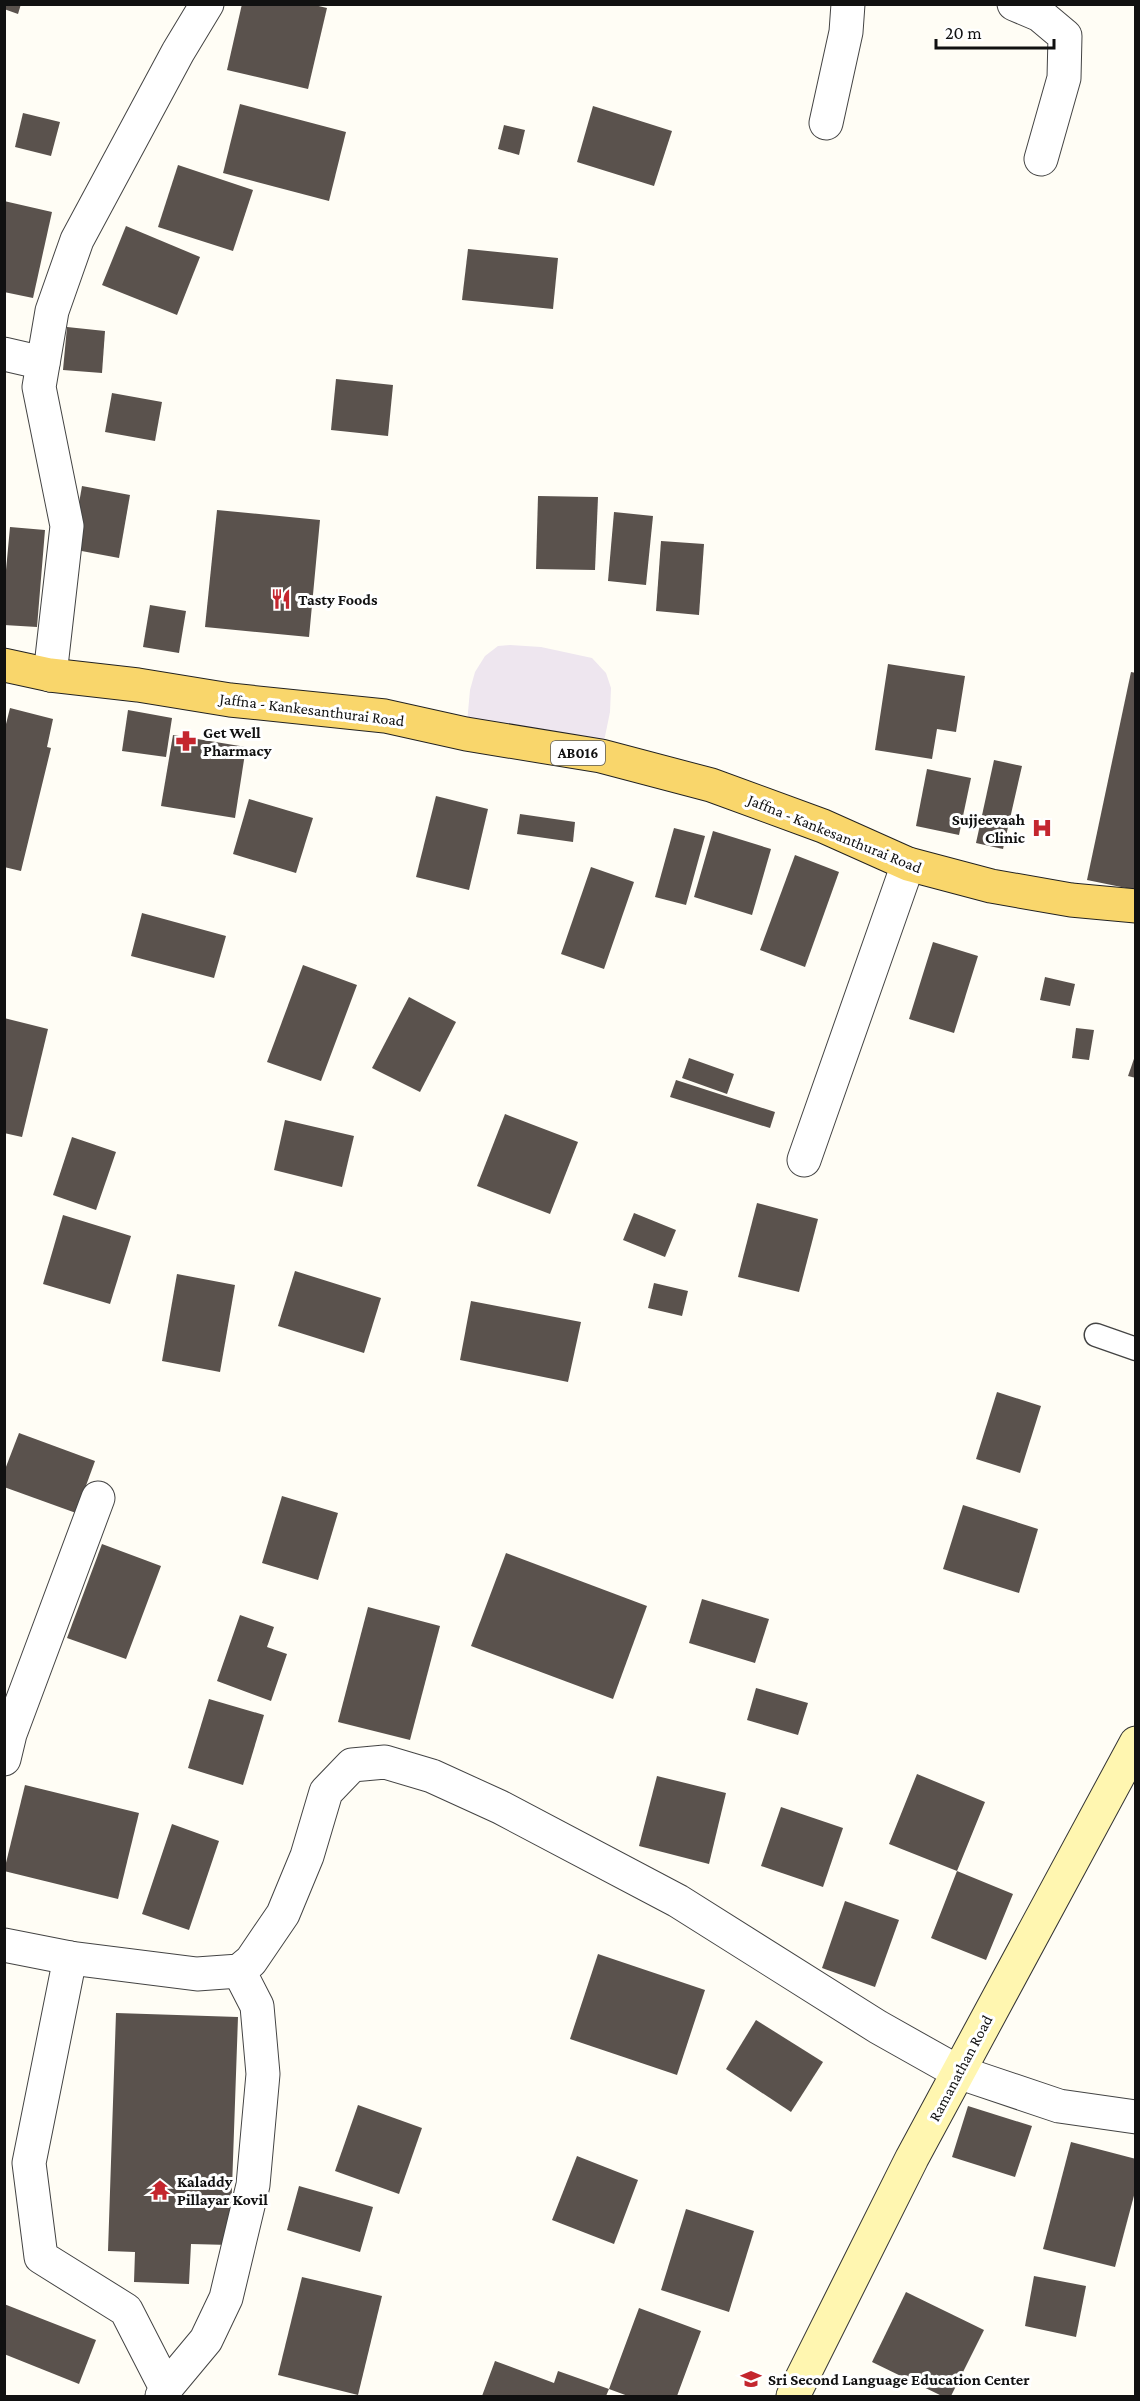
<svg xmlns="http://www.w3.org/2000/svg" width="1140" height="2401" font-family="'Crimson Pro',serif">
  <rect width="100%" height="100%" fill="#fffdf5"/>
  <path fill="#eee6ef" d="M510 645 541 647 592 658 606 673 611 688 610 712 601 756 466 734 470 690 475 672 485 656 498 646Z"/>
  <g fill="#5a524d">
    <path d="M4 4H21L18 14 4 9Z"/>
    <path d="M242 4H310L327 8 308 89 227 70Z"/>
    <path d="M240 104 346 132 329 201 223 173Z"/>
    <path d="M593 106 672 131 654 186 577 162Z"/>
    <path d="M23 113 60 122 51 156 15 147Z"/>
    <path d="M504 125 525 130 519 155 498 149Z"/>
    <path d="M178 165 253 190 233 251 158 227Z"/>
    <path d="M4 201 52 212 33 298 4 292Z"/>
    <path d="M126 226 200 257 177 315 102 285Z"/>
    <path d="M468 249 558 258 553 309 462 300Z"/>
    <path d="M67 327 105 331 102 373 63 370Z"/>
    <path d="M336 379 393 385 388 436 331 430Z"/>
    <path d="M112 393 162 402 155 441 105 432Z"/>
    <path d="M82 486 130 495 119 558 71 549Z"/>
    <path d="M538 496 598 497 595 570 536 569Z"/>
    <path d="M217 510 320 520 309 637 205 627Z"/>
    <path d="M614 512 653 516 646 585 608 581Z"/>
    <path d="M10 527 45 530 37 627 4 625V570H6Z"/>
    <path d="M661 541 704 544 699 615 656 611Z"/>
    <path d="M150 605 186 611 179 653 143 647Z"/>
    <path d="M888 664 965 676 956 732 937 729 932 759 875 750Z"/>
    <path d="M1131 672 1136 673V890L1087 880Z"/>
    <path d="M10 708 53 719 47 747 51 748 21 871 4 867V732Z"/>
    <path d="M128 710 172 718 166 757 122 751Z"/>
    <path d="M173 735 246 747 235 818 161 806Z"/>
    <path d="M994 760 1022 766 1003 849 976 843Z"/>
    <path d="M927 769 971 778 959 835 916 826Z"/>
    <path d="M436 796 488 809 469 890 416 877Z"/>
    <path d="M249 799 313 818 296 873 233 854Z"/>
    <path d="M520 814 575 822 573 842 517 834Z"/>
    <path d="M674 828 705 836 686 905 655 897Z"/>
    <path d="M713 831 771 849 752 915 694 897Z"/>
    <path d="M795 855 839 872 805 967 760 950Z"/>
    <path d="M591 867 634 882 604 969 561 954Z"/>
    <path d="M142 913 226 936 214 978 131 956Z"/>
    <path d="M933 942 978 956 954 1033 909 1019Z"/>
    <path d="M303 965 357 985 321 1081 267 1062Z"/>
    <path d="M1045 977 1075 984 1070 1006 1040 1000Z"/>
    <path d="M409 997 456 1022 420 1092 372 1068Z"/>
    <path d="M4 1018 48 1029 22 1137 4 1133Z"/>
    <path d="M1076 1028 1094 1030 1089 1060 1072 1058Z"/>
    <path d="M1136 1053V1078L1128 1076Z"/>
    <path d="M689 1058 734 1074 727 1094 682 1078Z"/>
    <path d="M676 1080 775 1112 770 1128 670 1097Z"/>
    <path d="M505 1114 578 1142 550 1214 477 1186Z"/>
    <path d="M285 1120 354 1136 342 1187 274 1170Z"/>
    <path d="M72 1137 116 1152 96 1210 53 1195Z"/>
    <path d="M757 1203 818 1219 799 1292 738 1277Z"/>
    <path d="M634 1213 676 1230 665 1257 623 1240Z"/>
    <path d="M63 1215 131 1236 110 1304 43 1284Z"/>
    <path d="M295 1271 381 1298 364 1353 278 1326Z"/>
    <path d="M177 1274 235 1285 220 1372 162 1361Z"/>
    <path d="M654 1283 688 1291 682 1316 648 1308Z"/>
    <path d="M471 1301 581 1322 568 1382 460 1360Z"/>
    <path d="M997 1392 1041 1406 1020 1473 976 1459Z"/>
    <path d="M19 1433 95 1461 76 1513 4 1487V1472Z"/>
    <path d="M282 1496 338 1513 318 1580 262 1563Z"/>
    <path d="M963 1505 1038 1529 1019 1593 943 1569Z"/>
    <path d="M102 1544 161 1566 126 1659 67 1638Z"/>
    <path d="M506 1553 647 1606 613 1699 471 1646Z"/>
    <path d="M702 1599 769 1619 755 1663 689 1643Z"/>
    <path d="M368 1607 440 1626 410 1740 338 1722Z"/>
    <path d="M240 1615 274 1627 267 1647 287 1654 271 1701 217 1681Z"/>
    <path d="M756 1688 808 1703 798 1735 747 1720Z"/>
    <path d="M209 1699 264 1715 243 1785 188 1768Z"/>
    <path d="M917 1774 985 1802 957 1871 1013 1894 986 1960 931 1938 957 1871 889 1844Z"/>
    <path d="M657 1776 726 1793 709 1864 639 1846Z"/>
    <path d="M25 1785 139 1813 118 1899 4 1871Z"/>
    <path d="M781 1807 843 1828 823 1887 761 1866Z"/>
    <path d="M172 1824 219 1841 189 1930 142 1914Z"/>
    <path d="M845 1901 899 1920 875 1987 822 1968Z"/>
    <path d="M598 1954 705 1990 677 2075 570 2039Z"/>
    <path d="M116 2013 238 2017 230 2245 191 2244 189 2284 134 2282 135 2252 108 2251Z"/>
    <path d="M756 2020 823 2062 791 2112 726 2069Z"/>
    <path d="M358 2105 422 2128 399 2194 335 2171Z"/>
    <path d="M968 2106 1032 2126 1015 2177 952 2157Z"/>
    <path d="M1071 2142 1136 2159V2188L1115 2267 1043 2249Z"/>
    <path d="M577 2156 638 2180 614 2244 552 2220Z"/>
    <path d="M299 2186 373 2207 360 2252 287 2230Z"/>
    <path d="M686 2209 754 2231 729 2312 661 2290Z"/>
    <path d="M1034 2276 1086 2286 1076 2337 1025 2326Z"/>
    <path d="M302 2277 382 2296 358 2395 278 2375Z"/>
    <path d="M906 2292 984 2330 951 2396H942L872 2362Z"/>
    <path d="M4 2304 96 2340 79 2384 4 2354Z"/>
    <path d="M639 2308 701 2331 677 2396H628L609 2389 606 2396H482L495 2361 554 2383 558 2371 609 2389Z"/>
  </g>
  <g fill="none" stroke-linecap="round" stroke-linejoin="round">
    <g stroke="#444" stroke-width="25">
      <path id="service" d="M1096 1335 1136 1349"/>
    </g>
    <g stroke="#444" stroke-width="35">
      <g id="minor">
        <path d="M1014 4 1040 15 1065 36 1064 78 1041 159"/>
        <path d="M826 123 846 32 848 4"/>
        <path d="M4 354 43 363"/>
        <path d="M50 675 67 526 39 387 52 311 77 240 178 52 207 4"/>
        <path d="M804 1160 908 864"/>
        <path d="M4 1759 10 1734 98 1498"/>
        <path d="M4 1945 70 1958 197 1974 239 1971 251 1961 283 1914 307 1856 326 1792 352 1765 385 1762 432 1776 500 1807 678 1901 878 2027 958 2072 1059 2106 1136 2117"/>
        <path d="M70 1958 29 2163 41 2257 126 2310 166 2388 162 2396"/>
        <path d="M166 2388 206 2340 226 2298 253 2185 263 2074 257 2006 239 1971"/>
      </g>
    </g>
    <g stroke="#333" stroke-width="35">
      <path id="secondary" d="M793 2396 912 2158 1136 1743"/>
    </g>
    <g stroke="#222" stroke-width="35">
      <path id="primary" d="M4 665 50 675 138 685 230 700 385 716 466 734 601 756 711 785 823 826 908 864 991 886 1071 900 1136 906"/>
    </g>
    <use href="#service" stroke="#fff" stroke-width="22"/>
    <use href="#minor" stroke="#fff" stroke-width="33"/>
    <use href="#secondary" stroke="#fff6b0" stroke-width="33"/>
    <use href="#primary" stroke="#f9d66b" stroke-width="33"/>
  </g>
  <defs>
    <g id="restaurant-bare" transform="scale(1.62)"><path d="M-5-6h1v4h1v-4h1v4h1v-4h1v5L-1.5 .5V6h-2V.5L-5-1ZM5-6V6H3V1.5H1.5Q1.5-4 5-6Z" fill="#c4262e" stroke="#fff" stroke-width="2.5" paint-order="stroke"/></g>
    <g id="pharmacy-bare" transform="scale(1.62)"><path d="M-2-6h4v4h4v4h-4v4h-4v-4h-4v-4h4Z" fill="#c4262e" stroke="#fff" stroke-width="2.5" paint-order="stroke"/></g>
    <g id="hospital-bare" transform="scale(1.62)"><path d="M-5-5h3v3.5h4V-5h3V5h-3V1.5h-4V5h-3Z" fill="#c4262e" stroke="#fff" stroke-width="2.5" paint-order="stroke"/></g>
    <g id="temple-bare" transform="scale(1.62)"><path d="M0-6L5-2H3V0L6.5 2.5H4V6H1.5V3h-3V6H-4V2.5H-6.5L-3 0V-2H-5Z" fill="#c4262e" stroke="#fff" stroke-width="2.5" paint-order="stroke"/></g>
    <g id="university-bare" transform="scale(1.62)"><path d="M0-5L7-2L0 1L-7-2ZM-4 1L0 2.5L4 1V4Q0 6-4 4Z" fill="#c4262e" stroke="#fff" stroke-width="2.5" paint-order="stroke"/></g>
  </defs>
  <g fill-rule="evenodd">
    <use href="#restaurant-bare" x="281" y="599"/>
    <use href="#pharmacy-bare" x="186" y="741"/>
    <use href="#hospital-bare" x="1042" y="828"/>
    <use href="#temple-bare" x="160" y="2190"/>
    <use href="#university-bare" x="751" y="2379"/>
  </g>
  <g text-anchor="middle" stroke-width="6" stroke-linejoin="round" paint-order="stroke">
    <rect fill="#fff" stroke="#585858" stroke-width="1.5" x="551" y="741" width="54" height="24" rx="4.5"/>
    <g font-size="15" font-weight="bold" fill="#111">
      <text x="578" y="758">AB016</text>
    </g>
    <g font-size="16" font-weight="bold" fill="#111" stroke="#fff" text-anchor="start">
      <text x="298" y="605">Tasty Foods</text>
      <text x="203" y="738">Get Well<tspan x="203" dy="18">Pharmacy</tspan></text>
      <text x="1025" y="825" text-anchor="end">Sujjeevaah<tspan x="1025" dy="18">Clinic</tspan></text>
      <text x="177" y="2187">Kaladdy<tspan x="177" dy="18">Pillayar Kovil</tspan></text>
      <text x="768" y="2385">Sri Second Language Education Center</text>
    </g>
    <g font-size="16" fill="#111" stroke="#fff">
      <text transform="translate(312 709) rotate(7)" y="6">Jaffna - Kankesanthurai Road</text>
      <text transform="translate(835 833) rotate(22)" y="6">Jaffna - Kankesanthurai Road</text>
      <text transform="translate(960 2068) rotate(-62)" y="6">Ramanathan Road</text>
    </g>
  </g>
  <rect width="1140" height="2401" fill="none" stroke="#111111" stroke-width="12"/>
  <path d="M936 39v9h118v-9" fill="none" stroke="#111111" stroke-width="3"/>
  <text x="945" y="39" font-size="18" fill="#111111" stroke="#ffffff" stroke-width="4.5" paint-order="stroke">20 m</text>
</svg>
